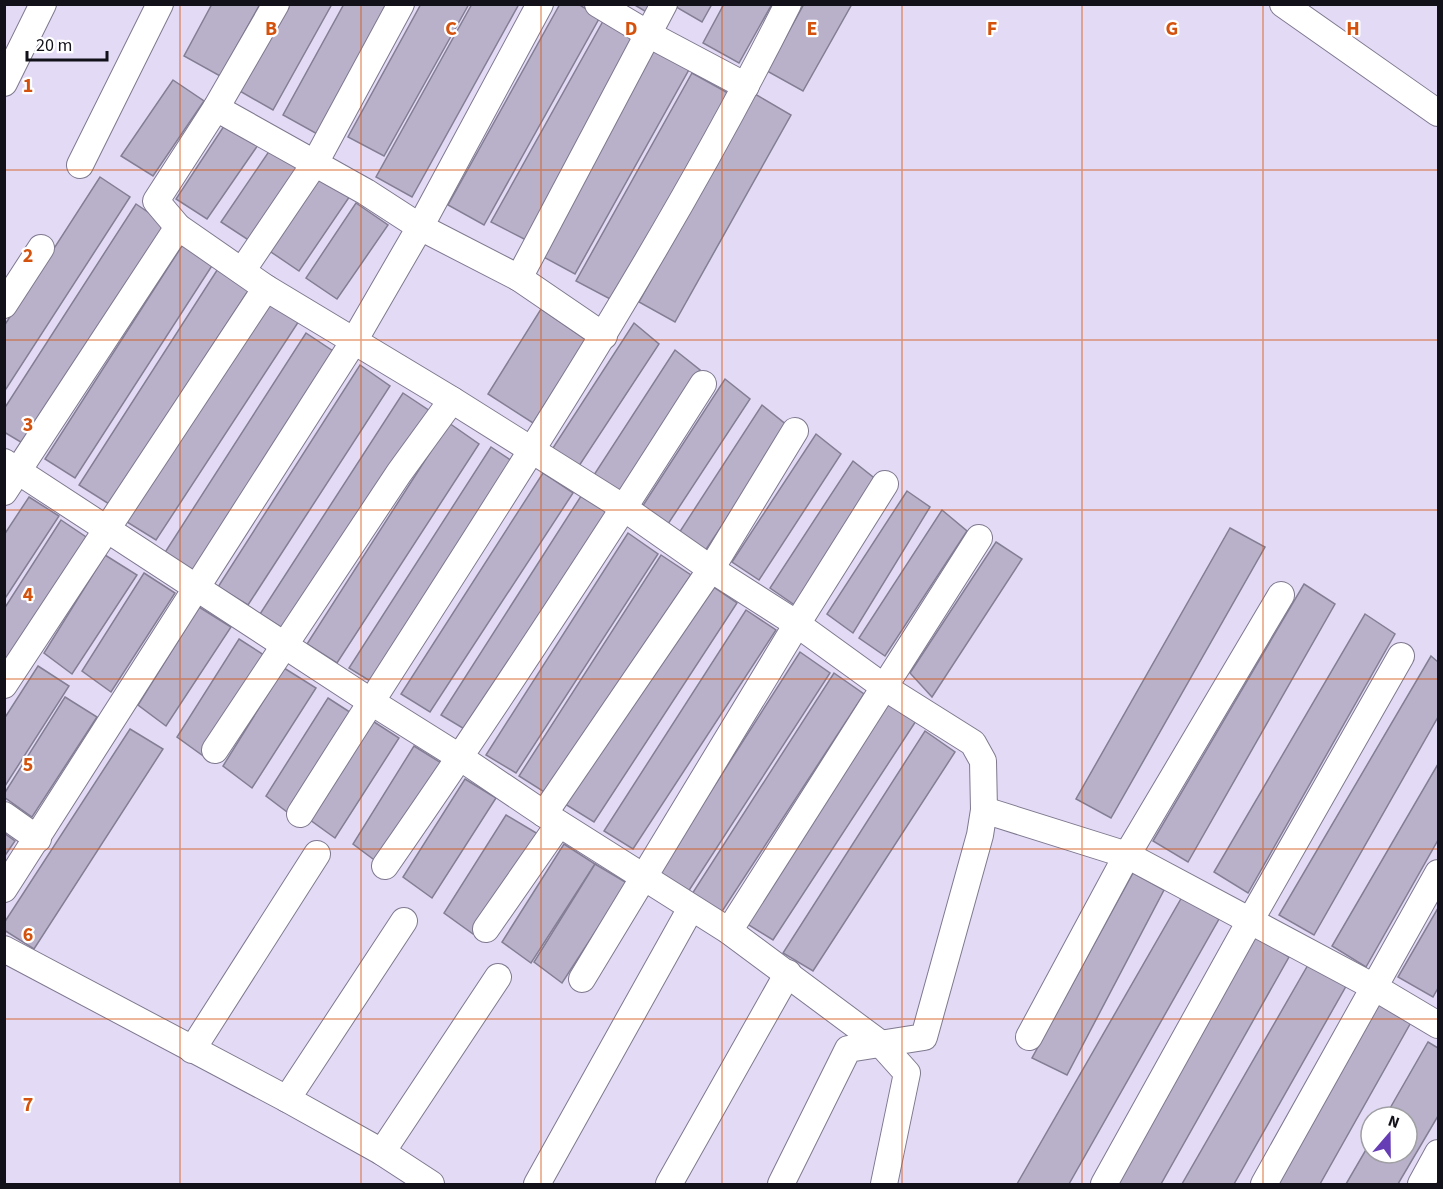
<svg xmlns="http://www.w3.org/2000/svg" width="1443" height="1189" font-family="'Source Sans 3',sans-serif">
  <rect width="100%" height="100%" fill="#e3dbf5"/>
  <g fill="#b8b1c9" stroke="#847e95" stroke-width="1.5">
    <path d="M212 4H260L220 76 184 56Z"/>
    <path d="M286 4H332L273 110 238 90Z"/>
    <path d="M344 4H392L319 135 283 115Z"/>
    <path d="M421 4H469L384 156 348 137Z"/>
    <path d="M472 4H519L412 197 376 177Z"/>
    <path d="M560 4H578L600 17 484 225 448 205Z"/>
    <path d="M633 4H653L648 13Z"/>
    <path d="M671 4H712L702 22Z"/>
    <path d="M724 4H772L739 63 703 43Z"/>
    <path d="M804 4H852L803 91 767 71Z"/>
    <path d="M607 14 643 34 528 241 491 222Z"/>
    <path d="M654 46 691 66 575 274 538 254Z"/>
    <path d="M692 73 728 93 612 300 576 281Z"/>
    <path d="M173 80 204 101 153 176 121 156Z"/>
    <path d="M755 94 791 115 675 322 639 302Z"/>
    <path d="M226 123 258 145 207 219 176 199Z"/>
    <path d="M272 147 304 168 253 243 221 222Z"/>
    <path d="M319 175 350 196 299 271 268 250Z"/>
    <path d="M100 177 130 197 4 392V326Z"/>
    <path d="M356 203 388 225 337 299 306 278Z"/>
    <path d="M136 204 167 225 24 444 4 432V409Z"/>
    <path d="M187 238 217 258 75 478 45 459Z"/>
    <path d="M221 264 252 285 109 504 79 485Z"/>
    <path d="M269 300 299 321 156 540 127 522Z"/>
    <path d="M541 309 586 340 533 423 488 394Z"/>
    <path d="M634 323 659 344 577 469 551 451Z"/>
    <path d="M306 333 336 353 194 572 164 554Z"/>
    <path d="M675 350 700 370 618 496 592 478Z"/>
    <path d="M360 365 390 386 248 605 218 587Z"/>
    <path d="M725 379 750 399 668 524 642 507Z"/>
    <path d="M403 393 433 413 290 633 260 614Z"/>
    <path d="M762 405 788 426 705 551 679 533Z"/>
    <path d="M449 423 479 444 337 663 307 644Z"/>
    <path d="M816 434 841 454 759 580 732 562Z"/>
    <path d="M491 447 521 467 378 686 349 668Z"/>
    <path d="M853 461 878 481 796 606 770 588Z"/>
    <path d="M543 473 573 493 430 712 401 694Z"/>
    <path d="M907 491 930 507 853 633 827 614Z"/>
    <path d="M583 493 613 514 471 733 441 715Z"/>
    <path d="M29 497 59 516 4 600V535Z"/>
    <path d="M942 510 967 531 885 656 859 638Z"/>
    <path d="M61 520 92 541 4 675V609Z"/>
    <path d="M1230 528 1265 547 1111 818 1076 799Z"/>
    <path d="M628 533 658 554 516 773 486 755Z"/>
    <path d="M996 542 1022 559 932 697 910 673Z"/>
    <path d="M105 555 137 575 72 674 44 653Z"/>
    <path d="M661 555 691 575 549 795 519 776Z"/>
    <path d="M144 573 175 593 111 692 82 671Z"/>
    <path d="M706 582 737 603 594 822 565 804Z"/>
    <path d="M1304 584 1335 604 1188 862 1153 841Z"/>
    <path d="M199 607 231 627 166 726 138 705Z"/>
    <path d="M746 610 776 630 633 849 604 831Z"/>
    <path d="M1365 614 1395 634 1248 893 1214 872Z"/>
    <path d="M239 639 270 659 206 758 177 737Z"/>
    <path d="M800 652 830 673 688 892 658 874Z"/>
    <path d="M1431 656 1438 662V717L1314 935 1279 915Z"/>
    <path d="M38 666 69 686 5 786 4 719Z"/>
    <path d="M284 668 316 688 252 788 223 766Z"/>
    <path d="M834 673 864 694 721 913 692 894Z"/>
    <path d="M65 697 97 717 32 817 4 797V794Z"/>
    <path d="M328 698 359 718 295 818 266 796Z"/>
    <path d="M886 701 916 721 773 940 744 922Z"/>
    <path d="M368 718 399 738 335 838 306 817Z"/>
    <path d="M130 729 163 749 34 949 4 930V923Z"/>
    <path d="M925 731 955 752 813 971 783 953Z"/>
    <path d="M414 746 446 766 381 865 353 844Z"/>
    <path d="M1438 764V840L1366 967 1332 946Z"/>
    <path d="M465 779 496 798 432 898 403 877Z"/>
    <path d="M506 815 538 834 473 934 444 913Z"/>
    <path d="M4 833 15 841 4 857Z"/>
    <path d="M564 844 595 864 531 963 502 942Z"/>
    <path d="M595 864 627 883 562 983 534 962Z"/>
    <path d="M1133 873 1164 890 1067 1075 1032 1058Z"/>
    <path d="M1182 897 1219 919 1069 1184H1017Z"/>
    <path d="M1438 908V988L1433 997 1398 977Z"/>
    <path d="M1252 934 1289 957 1161 1184H1109Z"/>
    <path d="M1312 958 1349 981 1234 1184H1182Z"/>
    <path d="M1378 995 1414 1017 1320 1184H1269Z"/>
    <path d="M1428 1042 1438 1048V1116L1398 1184H1346L1371 1141V1153H1407V1117H1385Z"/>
  </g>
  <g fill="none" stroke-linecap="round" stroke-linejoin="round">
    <g stroke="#7f788f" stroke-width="28">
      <g id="street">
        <path d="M276 4 216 108 156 201 178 227 266 288 452 400 624 508 711 569 797 624 884 687 973 743 983 761 984 810 980 835 924 1037 848 1049 781 1184"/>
        <path d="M598 4 648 34 746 86"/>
        <path d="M1283 4 1438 113"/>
        <path d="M4 83 43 4"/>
        <path d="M216 108 366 192 420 227 519 278 604 336"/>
        <path d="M80 165 160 4"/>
        <path d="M242 271 315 163 401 4"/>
        <path d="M519 278 664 4"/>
        <path d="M4 305 41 248"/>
        <path d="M4 462 370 701 461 758 544 814 729 931 881 1044 907 1073 884 1184"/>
        <path d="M4 492 178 227"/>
        <path d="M4 685 266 288"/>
        <path d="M215 750 399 473 452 400"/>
        <path d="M984 810 1127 855 1374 987 1438 1025"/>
        <path d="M300 814C468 547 646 287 788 4"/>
        <path d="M544 814 711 569 795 431"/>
        <path d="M4 815 38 839"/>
        <path d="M385 866C495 708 600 546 703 384"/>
        <path d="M4 889 354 341 420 227 540 4"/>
        <path d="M486 929 559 824"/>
        <path d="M729 931 979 538"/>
        <path d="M4 949 287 1099 382 1152 431 1184"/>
        <path d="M582 979 797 624 885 484"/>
        <path d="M1029 1037 1127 855 1281 595"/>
        <path d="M192 1050 317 854"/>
        <path d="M287 1099 404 921"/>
        <path d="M382 1152 498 977"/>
        <path d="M537 1184 691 908"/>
        <path d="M669 1184 788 973"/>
        <path d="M1104 1184 1250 921 1401 656"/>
        <path d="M1264 1184 1438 873"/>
        <path d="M1421 1184 1438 1153"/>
      </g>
    </g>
    <use href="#street" stroke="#fff" stroke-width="26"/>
  </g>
  <path fill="none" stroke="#d3520d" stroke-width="1.5" stroke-opacity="0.55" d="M180 4V1184M361 4V1184M541 4V1184M722 4V1184M902 4V1184M1082 4V1184M1263 4V1184M4 170H1438M4 340H1438M4 510H1438M4 679H1438M4 849H1438M4 1019H1438"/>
  <g font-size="20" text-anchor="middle" font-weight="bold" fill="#d3520d" stroke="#fff" stroke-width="4.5" stroke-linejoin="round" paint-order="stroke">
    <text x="271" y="35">B</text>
    <text x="451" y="35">C</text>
    <text x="631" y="35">D</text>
    <text x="812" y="35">E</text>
    <text x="992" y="35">F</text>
    <text x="1172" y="35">G</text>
    <text x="1353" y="35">H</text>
    <text x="28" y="92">1</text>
    <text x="28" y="262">2</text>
    <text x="28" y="431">3</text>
    <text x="28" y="601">4</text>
    <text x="28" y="771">5</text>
    <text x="28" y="941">6</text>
    <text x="28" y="1111">7</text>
  </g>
  <rect width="1443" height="1189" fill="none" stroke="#121018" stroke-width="12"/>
  <g transform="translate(1389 1135) rotate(20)"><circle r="28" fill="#ffffff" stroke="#a09fa3" stroke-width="1.5"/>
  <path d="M0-4.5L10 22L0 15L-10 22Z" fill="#663db5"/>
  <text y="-9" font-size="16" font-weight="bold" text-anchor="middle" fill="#121018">N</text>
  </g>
  <path d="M27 51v9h80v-9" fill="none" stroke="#121018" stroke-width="3"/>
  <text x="36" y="51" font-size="18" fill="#121018" stroke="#ffffff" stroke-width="4.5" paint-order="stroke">20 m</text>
</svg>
